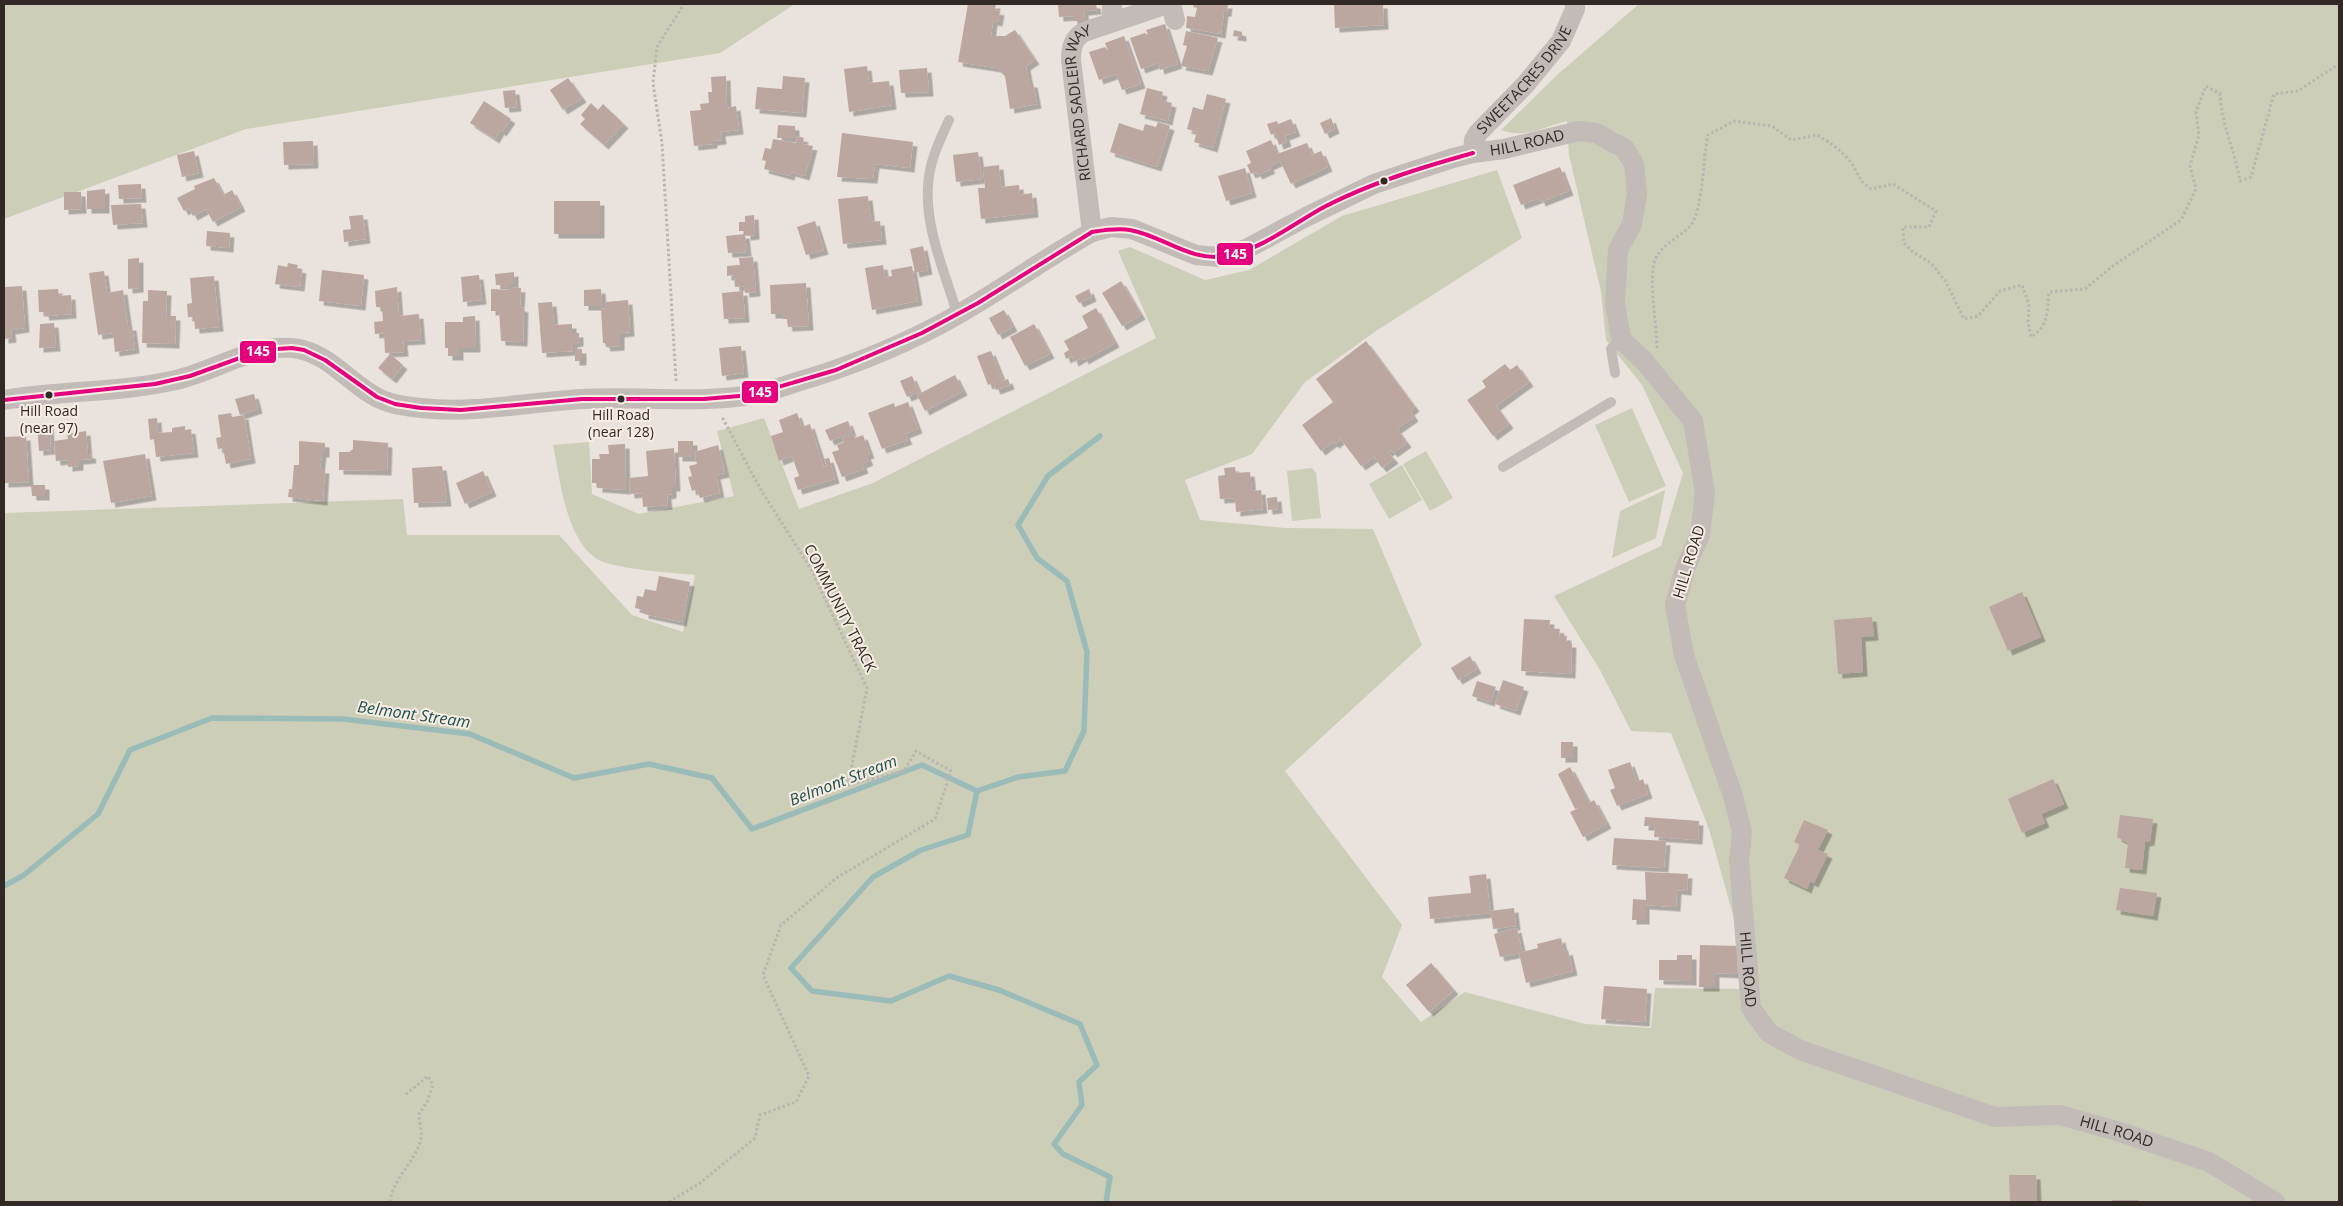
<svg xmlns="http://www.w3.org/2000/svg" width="2343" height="1206" font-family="'Open Sans',sans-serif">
  <defs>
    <filter id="shadow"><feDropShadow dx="4.5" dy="4.5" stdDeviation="0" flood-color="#0004"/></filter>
  </defs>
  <rect width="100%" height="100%" fill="#eae3dd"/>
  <g fill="#ccceb8">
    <path d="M4 4H795L720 53 246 129 4 219Z"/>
    <path d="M1639 4H2339V1202H4V513L403 499 407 535H559L632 615 683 632 695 575C674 573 615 569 599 560 566 542 560 479 553 445L589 442 592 494 639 514 734 496 717 431 764 418 799 509 873 483 1156 338 1118 251 1130 247 1205 280 1249 270 1342 216 1497 170 1522 238 1376 331 1305 382 1252 454 1185 480 1200 520 1286 528 1373 529 1422 645 1285 771 1402 925 1382 977 1421 1022 1465 992 1585 1024 1651 1028 1655 988 1739 989 1740 940 1709 829 1671 733 1631 731 1600 670 1554 596 1661 546 1683 473 1642 385 1606 340 1601 292 1569 155 1567 121C1542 127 1528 139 1501 130L1557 75Z"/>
    <path d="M1632 408 1666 486 1629 502 1595 425Z"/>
    <path d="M1426 451 1453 498 1430 511 1403 464Z"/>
    <path d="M1402 465 1422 500 1389 519 1369 484Z"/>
    <path d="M1312 468 1316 473 1321 518 1292 521 1287 471Z"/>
    <path d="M1665 490 1656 538 1612 558 1620 511Z"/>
  </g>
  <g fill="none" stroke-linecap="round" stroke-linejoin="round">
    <g stroke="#9bbbb9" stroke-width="5.5">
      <path d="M977 791 1018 777 1065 771 1084 731 1087 652 1067 581 1037 558 1018 525 1048 476 1100 436"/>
      <path d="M4 886 24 875 98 814 130 750 212 718 343 719 470 734 574 778 649 764 712 778 752 829 922 765 977 791 968 835 921 850 873 877 791 968 812 991 891 1001 949 976 999 990 1080 1024 1097 1065 1079 1082 1082 1105 1054 1144 1063 1154 1110 1177 1106 1202"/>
    </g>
  </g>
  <g fill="#bca6a0" filter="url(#shadow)">
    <path d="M968 4H996L995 10 1000 11 998 22 993 21 991 36H1005L1015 30 1035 60 1026 66 1029 83H1033L1037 104 1010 109 1005 76 997 68 958 62Z"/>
    <path d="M1058 4H1096L1097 10 1084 11 1085 21H1073V16L1059 17Z"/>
    <path d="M1194 4H1228L1227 12H1224L1221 34 1186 28 1187 16 1195 17 1197 8 1193 7Z"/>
    <path d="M1334 4H1383L1384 25 1335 28Z"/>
    <path d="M1165 24 1178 64 1160 70 1158 63 1141 69 1130 38 1145 33 1148 35 1146 30Z"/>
    <path d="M1234 30 1242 32V37L1233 36Z"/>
    <path d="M1186 31 1218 38 1208 71 1181 66 1187 46 1183 45Z"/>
    <path d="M1124 36 1141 84 1122 90 1116 74 1099 80 1089 52 1105 47 1108 51 1105 43Z"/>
    <path d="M867 66 869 83 889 81 892 105 849 112 844 69Z"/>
    <path d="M927 68 929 92 901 93 899 70Z"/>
    <path d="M726 76 727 108 736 106 739 130 721 132 722 140 713 141V144L694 146 690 111 701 110 700 104 709 103 708 92H712L711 77Z"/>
    <path d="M783 76 805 78 802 113 755 109 757 87 782 89Z"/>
    <path d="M568 78 582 98 563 110 550 90Z"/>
    <path d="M1147 88 1163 92 1161 100 1172 103 1168 121 1140 114Z"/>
    <path d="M515 90 517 107 505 108 503 91Z"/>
    <path d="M1207 94 1226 99 1213 148 1194 142 1197 132 1187 129 1193 107 1203 110Z"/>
    <path d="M484 101 511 119 502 132 500 130 495 139 470 123Z"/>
    <path d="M591 103 598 110 603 104 624 124 604 145 580 124 585 119 581 115Z"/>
    <path d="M1331 118 1335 129 1325 134 1320 123Z"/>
    <path d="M1291 119 1296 132 1285 136 1287 142 1279 145 1275 133 1271 135 1267 124 1277 121 1278 124Z"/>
    <path d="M1158 122 1170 126 1157 167 1110 152 1119 123 1143 131 1145 124 1156 127Z"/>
    <path d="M778 125 795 126V138H777Z"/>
    <path d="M842 133 913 142 910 168 875 164 873 179 837 177Z"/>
    <path d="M797 136 804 138 802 144 813 146 805 176 791 172 790 176 764 169 766 161 762 160 765 148 771 149 773 139 796 143Z"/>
    <path d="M1271 140 1277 154 1307 143 1312 155 1321 151 1328 167 1291 184 1280 161 1269 166 1271 169 1258 175 1256 172 1251 174 1247 165 1251 163 1246 151Z"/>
    <path d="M313 141 314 164 284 165 283 142Z"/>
    <path d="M194 151 199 173 182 177 177 155Z"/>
    <path d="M978 152 982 179 956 182 953 155Z"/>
    <path d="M999 165 1001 187 1019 185 1020 195 1032 193 1034 213 981 219 978 188H985L983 167Z"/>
    <path d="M1560 167 1569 191 1541 202 1540 198 1521 205 1513 185Z"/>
    <path d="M1245 168 1252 193 1226 201 1218 176Z"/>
    <path d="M214 178 223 195 232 190 241 207 213 222 206 209 193 216 189 208 184 211 177 198 195 189 194 186Z"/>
    <path d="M141 184 142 198 119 199 118 185Z"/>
    <path d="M105 189V209H87V191Z"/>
    <path d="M64 192H81L82 209 64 210Z"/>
    <path d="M868 196 871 222 880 221 882 240 843 244 838 199Z"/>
    <rect x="554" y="201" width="46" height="33"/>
    <path d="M141 204 143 223 113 225 111 205Z"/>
    <path d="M363 215 366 239 344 242 343 230 351 229 349 216Z"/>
    <path d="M754 215 755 235 746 236V231H739V222H745V216Z"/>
    <path d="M815 221 824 250 806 255 797 227Z"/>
    <path d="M207 231 230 233 229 248 206 246Z"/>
    <path d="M745 234 747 252 728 253 726 236Z"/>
    <path d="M923 246 928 270 915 273 910 249Z"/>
    <path d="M753 257 756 292 745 293 744 286 735 287 734 275 727 276V266L740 265 739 258Z"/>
    <path d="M139 258V288L128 289V259Z"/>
    <path d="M288 263 298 265 297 268 302 269 300 287 275 284 278 265 287 267Z"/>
    <path d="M883 265 885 277 892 276 891 270 912 266 918 301 872 310 865 268Z"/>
    <path d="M322 270 364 275 361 306 319 301Z"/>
    <path d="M104 271 107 293 123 290 128 326H132L135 349 115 352 113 333 98 335 89 273Z"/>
    <path d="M514 272V284H509V288H502V285H496L495 274Z"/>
    <path d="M479 275 482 300 463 302 461 277Z"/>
    <path d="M214 276 219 327 195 329 194 317H188L187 304 192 303 190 278Z"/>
    <path d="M1121 281 1141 315 1122 326 1102 293Z"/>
    <path d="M806 283 809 326 788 327 787 319H783V314H771L770 285Z"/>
    <path d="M22 286 25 328 11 330 12 338 4 339V287Z"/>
    <path d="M397 287 399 316 419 314 421 340 403 341 404 352 385 353 384 333 375 334 374 322 383 321 382 307H376L375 291Z"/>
    <path d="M510 287 521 288 520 307 524 308 523 342 501 341 499 311H491V289L510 290Z"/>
    <path d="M58 289 59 296 71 295 72 314 45 316 44 312H39L38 290Z"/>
    <path d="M601 289 602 306H584V290Z"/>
    <path d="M1089 289 1092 297 1079 303 1075 296Z"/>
    <path d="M148 290 167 291 166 316H176L175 344 142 343 143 301H148Z"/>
    <path d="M743 291 745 318 724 319 722 293Z"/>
    <path d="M628 300 630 332 620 333V346L606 347 605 343H603L601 309 606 308V302Z"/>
    <path d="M552 302 554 325 572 324V333H579V342L573 343V351L542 353 538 303Z"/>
    <path d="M1096 308 1115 343 1084 360 1083 357 1074 362 1072 356 1066 359 1064 353 1069 350 1064 341 1088 328 1082 316Z"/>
    <path d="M1004 310 1013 327 998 335 989 318Z"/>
    <path d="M475 316 476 348H459V356H448V348H445V322H463V317Z"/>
    <path d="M54 323 56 347 39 348 40 324Z"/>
    <path d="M1034 324 1050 354 1025 366 1010 337Z"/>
    <path d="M1366 341 1415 407 1410 411 1414 417 1397 429 1407 443 1393 453 1391 450 1388 452 1394 459 1382 468 1374 457 1361 466 1339 437 1340 440 1335 444 1333 442 1321 451 1302 425 1333 402 1316 379Z"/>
    <path d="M741 346 744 373 722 376 719 348Z"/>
    <rect x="575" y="349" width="7" height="12"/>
    <path d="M991 351 1003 381 1008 379 1010 385 996 390 993 383 988 385 977 356Z"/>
    <path d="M390 354 403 365 392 379 378 368Z"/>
    <path d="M1505 364 1510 370 1517 365 1529 382 1496 406 1509 424 1493 436 1467 400 1486 387 1482 381Z"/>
    <path d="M955 375 963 391 925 411 917 395Z"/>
    <path d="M912 376 919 392 907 397 900 381Z"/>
    <path d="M254 394 258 409 240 415 235 399Z"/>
    <path d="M908 402 918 429 905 434 908 440 882 449 868 413 894 403 895 407Z"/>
    <path d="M231 413 232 417 244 415 251 459 226 464 223 448 218 449 216 438 221 437 218 415Z"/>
    <path d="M797 413 802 427 810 424 824 467 827 466 824 459 829 458 835 479 798 490 794 478 799 476 792 456 779 461 771 436 783 432 779 420Z"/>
    <path d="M157 418 158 433 172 432V428L185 426V430L191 429 194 453 156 457 154 439 150 440 148 419Z"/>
    <path d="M848 421 852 432 830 441 825 430Z"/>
    <path d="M49 424 51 450 39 451 37 425Z"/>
    <path d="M86 431 88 454H91L92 459 79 460V466L68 467V460L56 461 54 441 68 439 67 434Z"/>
    <path d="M854 434 855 438 863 435 870 454 866 455 869 461 862 464 864 469 842 477 832 452 839 450 837 445 844 442 842 438Z"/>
    <path d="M26 436 29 482 4 483V437Z"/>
    <path d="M353 440 388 443 387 471 339 470V452H349L353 449Z"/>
    <path d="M299 441 325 443V453H322L320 469H325L323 501 288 497 289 489H292L294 465H299Z"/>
    <rect x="678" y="441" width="15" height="16"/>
    <path d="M625 444 626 490 598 488V483H592V459H600L599 454H609L608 445Z"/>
    <path d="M718 445 725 473 716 475 720 493 700 498 697 489 692 491 688 477 692 476 689 466 697 464 694 452Z"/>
    <path d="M674 448 676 487H672V494L667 495 668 505 643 507 642 493 630 494 629 478 648 476 646 451Z"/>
    <path d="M145 454 152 496 111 503 103 461Z"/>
    <path d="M442 466 447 502 414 503 412 468Z"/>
    <path d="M1235 467 1236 473 1250 472 1252 491 1261 490 1263 509 1236 512 1235 498 1220 499 1218 476 1225 475 1224 468Z"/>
    <path d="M483 471 492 492 465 504 456 483Z"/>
    <path d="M31 485H45V496H32Z"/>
    <path d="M1277 497 1278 509 1268 510 1267 498Z"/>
    <path d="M659 576 690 582 682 622 644 614V610L635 608 637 596 643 597 645 589 656 591Z"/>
    <path d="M2022 592 2041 637 2008 651 1989 607Z"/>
    <path d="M1872 617 1874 636 1861 637 1863 672 1838 674 1834 620Z"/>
    <path d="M1524 619 1550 620 1549 628 1560 629 1559 636H1567L1566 643H1572L1571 674 1521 671Z"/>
    <path d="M1470 656 1477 669 1458 680 1451 668Z"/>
    <path d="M1503 680 1524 687 1516 711 1495 704Z"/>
    <path d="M1477 681 1496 687 1490 702 1472 696Z"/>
    <rect x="1561" y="742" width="12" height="16"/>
    <path d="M1630 762 1637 782 1643 779 1648 794 1617 806 1610 790 1615 788 1608 770Z"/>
    <path d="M1570 767 1589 803 1594 800 1607 824 1583 837 1570 812 1585 805 1575 809 1558 774Z"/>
    <path d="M2053 779 2064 804 2041 814 2045 823 2022 833 2008 799Z"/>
    <path d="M2120 815 2153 819 2150 841 2145 842 2142 870 2125 868 2128 843 2117 837Z"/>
    <path d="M1645 817 1699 821 1698 840 1654 837 1655 826H1644Z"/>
    <path d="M1804 820 1828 830 1818 850 1828 854 1814 883 1810 881 1807 889 1784 878 1800 845 1794 842Z"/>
    <path d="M1614 838 1666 841 1664 868 1612 865Z"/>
    <path d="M1645 872 1688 874 1687 891 1677 890 1676 907 1645 905V920H1632L1633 899 1646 900Z"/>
    <path d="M1486 874 1490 911 1514 908 1516 926 1493 929 1491 913 1430 919 1428 897 1471 893 1469 876Z"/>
    <path d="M2120 888 2157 893 2153 916 2116 910Z"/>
    <path d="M1517 928 1522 952 1538 948 1537 944 1561 938 1564 952 1568 950 1573 971 1526 983 1519 953 1500 957 1494 934Z"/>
    <path d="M1700 945 1738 946 1737 974 1715 973V987H1699Z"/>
    <path d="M1677 955H1692V981L1659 980V960H1677Z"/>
    <path d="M1431 963 1454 990 1429 1012 1406 985Z"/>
    <path d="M1604 986 1647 989 1645 1022 1601 1019Z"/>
    <path d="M2009 1175H2036L2037 1202H2010Z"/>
    <rect x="2112" y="1200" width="27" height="2"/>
  </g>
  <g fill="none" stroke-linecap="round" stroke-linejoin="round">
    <g stroke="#bbb4af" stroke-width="3" stroke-dasharray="2.5 2.5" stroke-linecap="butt">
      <path d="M1657 348C1657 327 1648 277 1655 260 1661 244 1681 237 1691 225 1703 209 1703 157 1708 135L1734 121 1772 126 1791 140 1817 135C1829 142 1840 149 1849 160 1859 172 1856 179 1871 189L1893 184 1936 211 1929 227H1903L1904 243 1913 252 1931 263 1946 282 1964 319 1978 316 2000 291 2022 285 2029 304 2028 322 2031 337C2049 326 2047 311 2049 292L2085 289 2113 266 2181 220 2196 189 2190 166 2199 135 2196 112 2206 86 2220 94C2221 123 2235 151 2240 181L2251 177 2274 94 2298 91 2339 64"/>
      <path d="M676 381 662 143 653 83 657 47 684 4"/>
      <path d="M390 1202C393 1177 417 1161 421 1138 422 1130 419 1121 419 1114L427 1102 433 1085 428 1076 405 1095"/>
      <path d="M669 1202 700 1183 755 1138 760 1115 796 1102 809 1076 763 975 781 925 838 877 935 819 951 771 916 751 904 771 848 785 867 688 811 569 761 490 722 417"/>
    </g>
    <g stroke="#c2bbb7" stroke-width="10">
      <path d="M949 120C939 142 929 162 928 186 925 228 945 273 957 313"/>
      <path d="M1615 373 1611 349 1621 339"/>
      <path d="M1503 467 1611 402"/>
    </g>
    <g stroke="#c2bbb7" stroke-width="20">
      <path d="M1171 4 1175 20"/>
      <path d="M1112 22V4"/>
      <path id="s1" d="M1473 153 1474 140 1478 133 1525 85 1561 41 1575 9V4"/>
      <path id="s2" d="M1092 232 1071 60C1071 48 1073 38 1084 32L1167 4"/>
      <path id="s3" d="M4 400C61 390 119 393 176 380 215 371 251 345 292 348 325 351 345 378 371 394 386 404 404 406 421 408 475 414 528 402 582 399 636 396 691 403 744 396 763 394 781 387 800 381 848 367 895 348 939 325 992 297 1040 261 1092 232L1111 227 1132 229 1196 255 1219 257 1246 249 1306 217 1374 184 1453 158 1473 153 1504 149 1579 131 1596 133 1625 149 1634 164 1637 194 1632 224 1618 250 1615 304 1621 339 1644 361 1693 421 1705 493 1700 535 1685 569 1675 605 1684 655 1733 796 1742 832 1739 861 1751 1008 1769 1033 1800 1050 1995 1117 2060 1115 2120 1132 2209 1162 2275 1202"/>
    </g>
    <g stroke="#f7ede3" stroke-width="8">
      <path id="bus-1" d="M4 400 155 384 190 376 262 350 292 348 304 350 325 360 377 397 395 404 421 408 461 410 582 399H704L751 395 836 370 922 333 978 303 1092 232C1105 230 1117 228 1130 230 1164 236 1191 263 1228 256 1264 248 1294 223 1326 206 1373 182 1423 167 1473 153"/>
    </g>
    <use href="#bus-1" stroke="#e5007d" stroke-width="4"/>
  </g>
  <g fill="#322926" stroke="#f7ede3" stroke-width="2">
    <circle cx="1384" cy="181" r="4.5"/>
    <circle cx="49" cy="395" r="4.5"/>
    <circle cx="621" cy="399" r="4.5"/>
  </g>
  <g text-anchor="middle" stroke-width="4" stroke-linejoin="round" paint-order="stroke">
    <g font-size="14" fill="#322926" stroke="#f7ede3">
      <text x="49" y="416">Hill Road<tspan x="49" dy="17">(near 97)</tspan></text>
      <text x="621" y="420">Hill Road<tspan x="621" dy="17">(near 128)</tspan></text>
    </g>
    <g font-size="15" fill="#322926" stroke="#f7ede3">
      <text dy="5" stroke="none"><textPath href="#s1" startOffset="92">SWEETACRES DRIVE</textPath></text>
      <text dy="5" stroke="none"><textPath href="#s2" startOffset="132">RICHARD SADLEIR WAY</textPath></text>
      <text dy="5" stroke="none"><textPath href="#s3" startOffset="1614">HILL ROAD</textPath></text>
      <text transform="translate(1689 562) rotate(-73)" y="5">HILL ROAD</text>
      <text transform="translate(840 608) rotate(63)" y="5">COMMUNITY TRACK</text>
      <text dy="5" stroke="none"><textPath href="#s3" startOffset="2589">HILL ROAD</textPath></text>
      <text dy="5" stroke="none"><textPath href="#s3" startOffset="3024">HILL ROAD</textPath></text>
    </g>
    <g font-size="16" font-style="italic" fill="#1e5050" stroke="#f7ede3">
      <text transform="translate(414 714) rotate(8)" y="6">Belmont Stream</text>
      <text transform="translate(843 780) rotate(-21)" y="6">Belmont Stream</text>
    </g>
  </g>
  <g stroke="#f7ede3" stroke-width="2">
    <rect x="1216" y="242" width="38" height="24" rx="5" fill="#e5007d"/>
    <rect x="239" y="340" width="38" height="24" rx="5" fill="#e5007d"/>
    <rect x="741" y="380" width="38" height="24" rx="5" fill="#e5007d"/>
  </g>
  <g font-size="14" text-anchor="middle" font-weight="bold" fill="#fff">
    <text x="1235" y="259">145</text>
    <text x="258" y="356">145</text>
    <text x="760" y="397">145</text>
  </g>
  <rect width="2343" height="1206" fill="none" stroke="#322926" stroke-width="10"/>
</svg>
